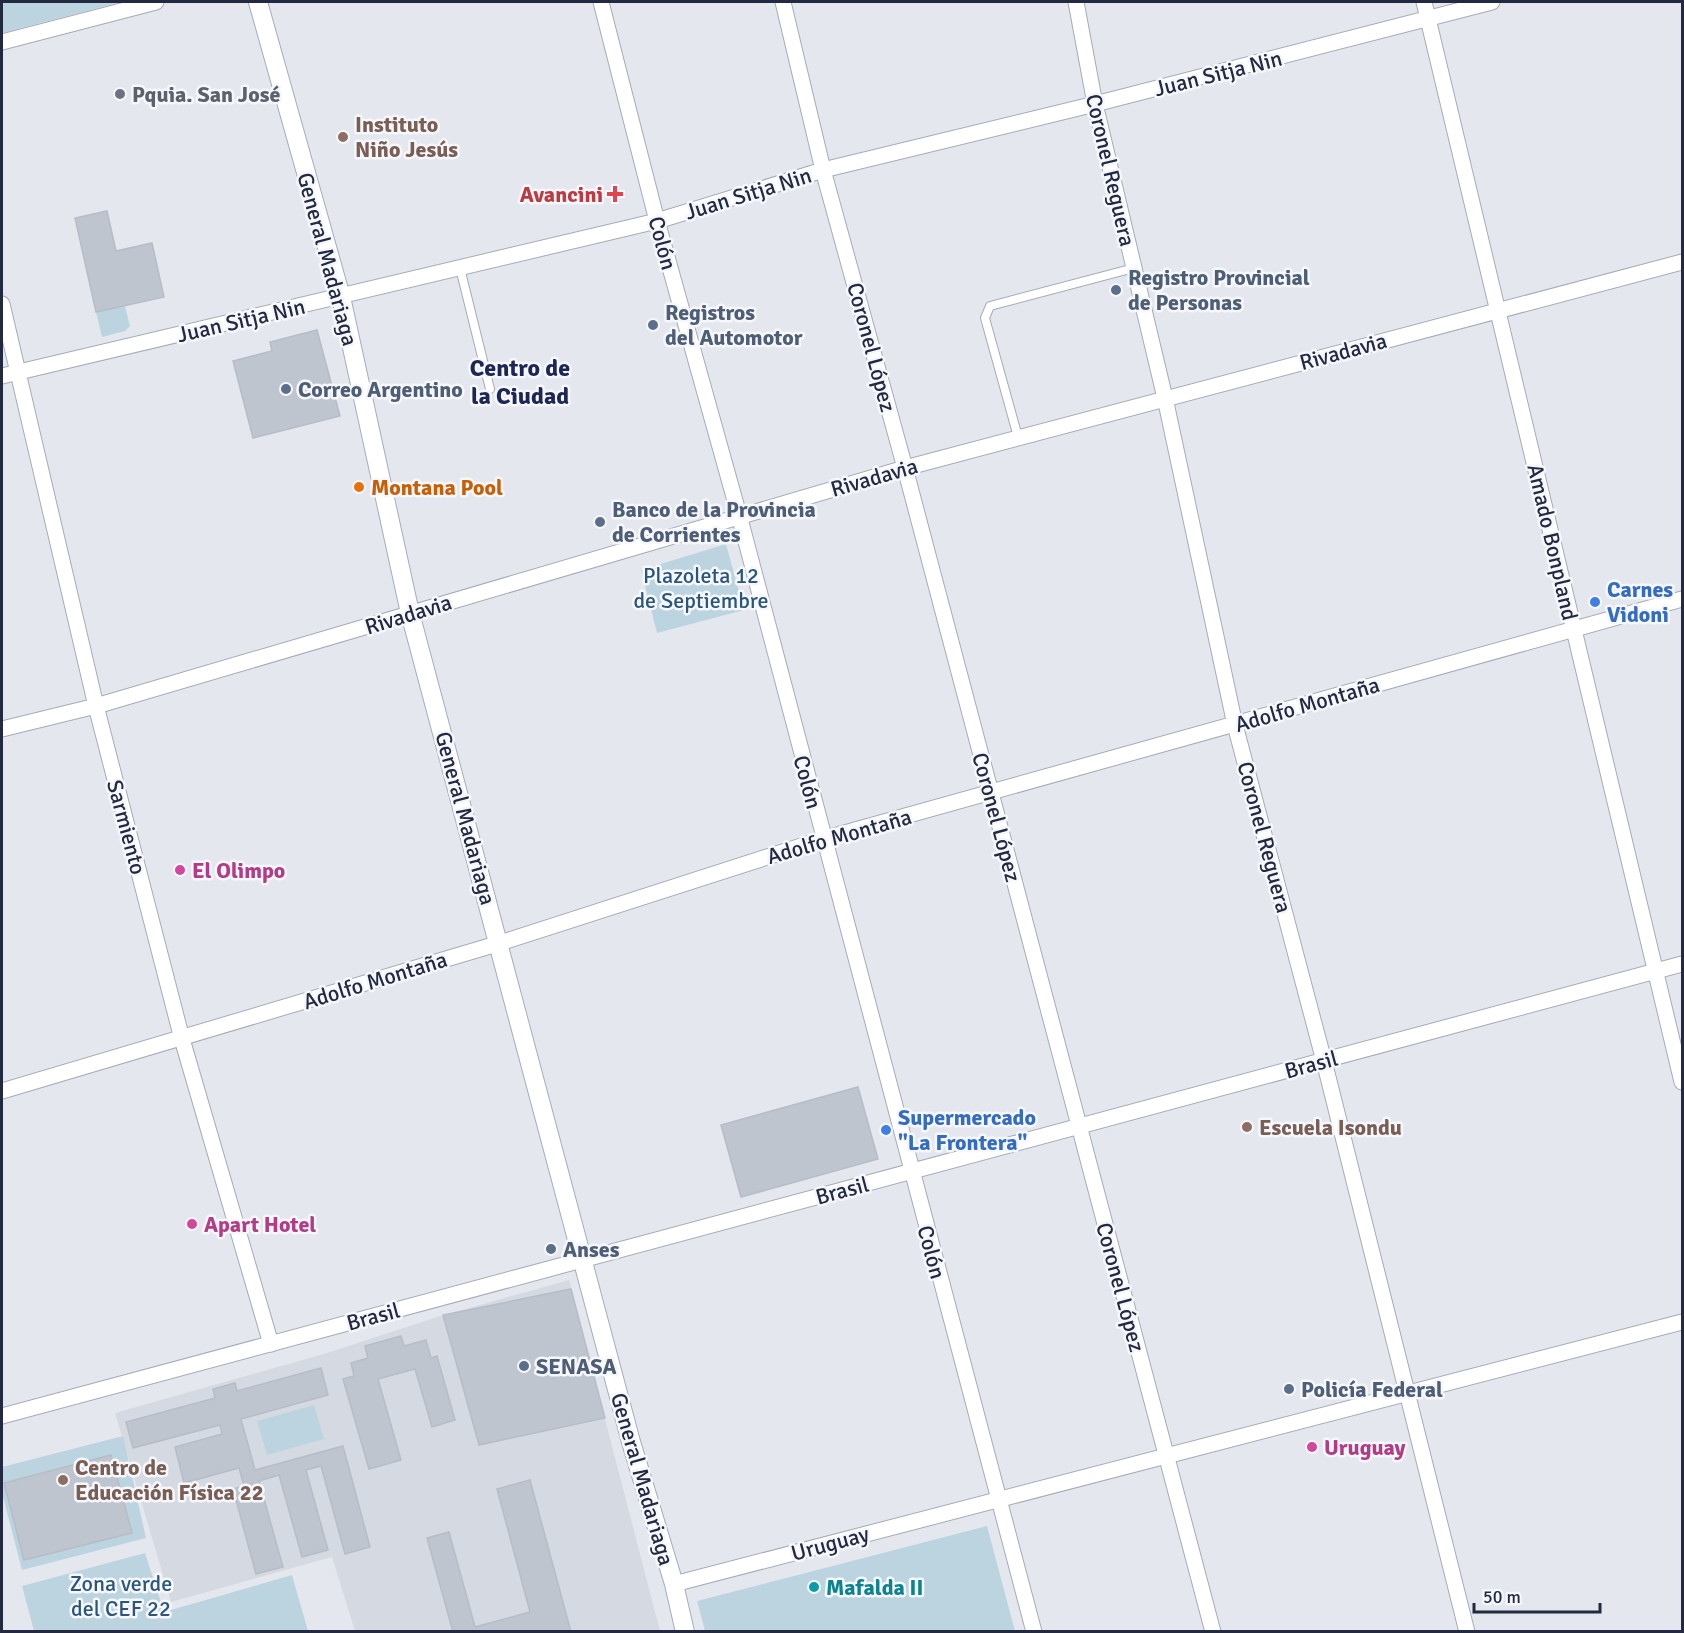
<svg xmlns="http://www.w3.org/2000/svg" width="1684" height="1633" font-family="Signika,sans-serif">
  <rect width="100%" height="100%" fill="#e4e8ee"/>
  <path fill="#d5dae2" d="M569 1280 660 1631H355L332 1557 171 1602 115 1413 327 1353 437 1317Z"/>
  <g fill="#bcd4e0">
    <path d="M2 2H121L2 33Z"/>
    <path d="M125 306 130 326 125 331 102 337 96 312Z"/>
    <path d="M726 544 744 610 657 633 641 570Z"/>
    <path d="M314 1405 324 1439 267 1455 257 1421Z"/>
    <path d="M123 1436 146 1538 22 1570 2 1493V1467Z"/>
    <path d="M987 1526 1015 1631H705L697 1601Z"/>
    <path d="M145 1553 164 1612 292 1575 308 1631H34L22 1586Z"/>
  </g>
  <g fill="#bfc5cf" stroke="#b6bcc8" stroke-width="1.5">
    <path d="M107 211 116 251 152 243 164 297 96 312 75 218Z"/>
    <path d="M317 330 340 416 253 438 233 361 272 351 270 342Z"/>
    <path d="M858 1087 878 1159 741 1197 721 1125Z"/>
    <path d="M571 1289 605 1418 479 1445 443 1315Z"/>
    <path d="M401 1336 404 1346 426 1340 431 1358 437 1356 455 1420 432 1427 415 1369 378 1379 401 1460 369 1469 343 1379 354 1376 351 1363 368 1358 365 1346Z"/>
    <path d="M321 1368 328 1395 241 1419 255 1470 343 1446 370 1547 345 1554 321 1466 306 1470 328 1550 302 1557 279 1475 259 1481 283 1567 256 1574 233 1489 244 1486 239 1468 184 1483 175 1447 222 1434 220 1425 133 1448 126 1422 215 1398 213 1389 235 1383 237 1391Z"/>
    <path d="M111 1455 132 1533 24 1560 4 1483Z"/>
    <path d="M530 1480 571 1632H453L427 1538 449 1532 475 1627 530 1612 497 1489Z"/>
  </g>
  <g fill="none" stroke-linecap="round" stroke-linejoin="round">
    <g stroke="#a6abb7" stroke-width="10">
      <g id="lane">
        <path d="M460 268 490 389"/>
        <path d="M1018 437 985 318 990 306 1134 268"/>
      </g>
    </g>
    <g stroke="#a6abb7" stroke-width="17">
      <g id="street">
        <path d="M601 2 657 221 739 515 1034 1632"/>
        <path d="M783 2 823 170 905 468 1213 1632"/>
        <path d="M1076 2 1095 104 1165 398 1235 725 1324 1061 1467 1632"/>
        <path d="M1424 2 1682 1082"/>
        <path d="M2 42 156 2"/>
        <path d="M2 304 96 706 182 1039 271 1344"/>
        <path d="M2 376 657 221 823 170 1095 104 1492 2"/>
        <path d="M2 729 96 706 905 468 1682 262"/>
        <path d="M2 1091 500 943 823 839 1682 599"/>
        <path d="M2 1416 1682 964"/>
        <path d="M674 1584 1682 1322"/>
      </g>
    </g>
    <g stroke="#a5acbd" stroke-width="20">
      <path id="secondary" d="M258 2 341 297 410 613 631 1442 674 1584 685 1632"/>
    </g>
    <use href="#lane" stroke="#fff" stroke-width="8"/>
    <use href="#street" stroke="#fff" stroke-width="15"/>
    <use href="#secondary" stroke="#fff" stroke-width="18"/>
  </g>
  <circle fill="#6b7280" stroke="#f5f7fa" stroke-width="2" cx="120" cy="94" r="6"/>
  <g fill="#8d6e63" stroke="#f5f7fa" stroke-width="2">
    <circle cx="343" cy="137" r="6"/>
    <circle cx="1247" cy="1127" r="6"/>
    <circle cx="63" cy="1480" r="6"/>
  </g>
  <path fill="#e0444e" stroke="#f5f7fa" stroke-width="2" d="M612 185h6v6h6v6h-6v6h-6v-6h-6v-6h6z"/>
  <g fill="#5c6f8a" stroke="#f5f7fa" stroke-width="2">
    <circle cx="1116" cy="290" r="6"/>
    <circle cx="653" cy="325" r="6"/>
    <circle cx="286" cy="389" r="6"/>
    <circle cx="600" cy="522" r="6"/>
    <circle cx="551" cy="1249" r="6"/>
    <circle cx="524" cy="1366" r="6"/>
    <circle cx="1289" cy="1389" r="6"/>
  </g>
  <circle fill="#e8710a" stroke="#f5f7fa" stroke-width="2" cx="359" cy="487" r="6"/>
  <g fill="#3f7fe0" stroke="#f5f7fa" stroke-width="2">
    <circle cx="1595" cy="602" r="6"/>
    <circle cx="886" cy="1130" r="6"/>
  </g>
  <g fill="#d1479c" stroke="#f5f7fa" stroke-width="2">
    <circle cx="180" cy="870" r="6"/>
    <circle cx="192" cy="1224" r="6"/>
    <circle cx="1312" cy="1447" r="6"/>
  </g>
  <circle fill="#0f9aa8" stroke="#f5f7fa" stroke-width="2" cx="814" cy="1587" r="6"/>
  <g text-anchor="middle" stroke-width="5" stroke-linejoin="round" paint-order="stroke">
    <g font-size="22" fill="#222941" stroke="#f5f7fa">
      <text transform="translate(1218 73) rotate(-14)" y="8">Juan Sitja Nin</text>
      <text transform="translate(1111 170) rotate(77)" y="8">Coronel Reguera</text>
      <text transform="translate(748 193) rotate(-17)" y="8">Juan Sitja Nin</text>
      <text transform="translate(663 243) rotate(75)" y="8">Colón</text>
      <text transform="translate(328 259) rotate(75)" y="8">General Madariaga</text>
      <text transform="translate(241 320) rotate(-13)" y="8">Juan Sitja Nin</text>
      <text transform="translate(872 347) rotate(75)" y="8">Coronel López</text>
      <text transform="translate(1343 351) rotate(-15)" y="8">Rivadavia</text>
      <text transform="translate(874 477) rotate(-16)" y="8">Rivadavia</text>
      <text transform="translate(1553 542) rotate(77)" y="8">Amado Bonpland</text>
      <text transform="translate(408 614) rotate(-17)" y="8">Rivadavia</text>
      <text transform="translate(1307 704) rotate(-16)" y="8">Adolfo Montaña</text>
      <text transform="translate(808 782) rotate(75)" y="8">Colón</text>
      <text transform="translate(997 817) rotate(75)" y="8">Coronel López</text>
      <text transform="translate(466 818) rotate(75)" y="8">General Madariaga</text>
      <text transform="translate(127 827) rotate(75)" y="8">Sarmiento</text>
      <text transform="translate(839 836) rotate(-16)" y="8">Adolfo Montaña</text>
      <text transform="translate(1265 837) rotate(75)" y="8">Coronel Reguera</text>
      <text transform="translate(375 980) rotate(-17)" y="8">Adolfo Montaña</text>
      <text transform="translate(1311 1064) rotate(-15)" y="8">Brasil</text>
      <text transform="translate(842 1190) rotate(-15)" y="8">Brasil</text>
      <text transform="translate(932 1252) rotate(75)" y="8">Colón</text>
      <text transform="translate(1121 1287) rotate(75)" y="8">Coronel López</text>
      <text transform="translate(373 1316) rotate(-15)" y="8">Brasil</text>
      <text transform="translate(643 1479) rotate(74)" y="8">General Madariaga</text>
      <text transform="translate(830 1543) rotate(-15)" y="8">Uruguay</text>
    </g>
    <g font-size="22" font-weight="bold" fill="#5b616d" stroke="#f5f7fa" text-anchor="start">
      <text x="132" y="102">Pquia. San José</text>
    </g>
    <g font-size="22" font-weight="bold" fill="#785e54" stroke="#f5f7fa" text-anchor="start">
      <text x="355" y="132">Instituto<tspan x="355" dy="25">Niño Jesús</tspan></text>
      <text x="1259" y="1135">Escuela Isondu</text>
      <text x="75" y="1475">Centro de<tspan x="75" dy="25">Educación Física 22</tspan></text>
    </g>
    <g font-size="22" font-weight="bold" fill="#be3a42" stroke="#f5f7fa" text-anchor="end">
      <text x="603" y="202">Avancini</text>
    </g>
    <g font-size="22" font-weight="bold" fill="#4e5e75" stroke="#f5f7fa" text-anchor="start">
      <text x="1128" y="285">Registro Provincial<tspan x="1128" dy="25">de Personas</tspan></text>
      <text x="665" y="320">Registros<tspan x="665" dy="25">del Automotor</tspan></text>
      <text x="298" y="397">Correo Argentino</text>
      <text x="612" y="517">Banco de la Provincia<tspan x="612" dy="25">de Corrientes</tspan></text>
      <text x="563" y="1257">Anses</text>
      <text x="536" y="1374">SENASA</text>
      <text x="1301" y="1397">Policía Federal</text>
    </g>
    <g font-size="22" font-weight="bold" fill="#c56008" stroke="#f5f7fa" text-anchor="start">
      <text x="371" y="495">Montana Pool</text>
    </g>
    <g font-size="22" fill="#2b5679" stroke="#f5f7fa">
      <text x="701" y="583">Plazoleta 12<tspan x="701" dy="25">de Septiembre</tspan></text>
      <text x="121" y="1591">Zona verde<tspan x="121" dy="25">del CEF 22</tspan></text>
    </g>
    <g font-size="22" font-weight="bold" fill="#366cbe" stroke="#f5f7fa" text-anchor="start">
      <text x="1607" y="597">Carnes<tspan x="1607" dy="25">Vidoni</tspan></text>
      <text x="898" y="1125">Supermercado<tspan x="898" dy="25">"La Frontera"</tspan></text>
    </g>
    <g font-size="22" font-weight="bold" fill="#b23c85" stroke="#f5f7fa" text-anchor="start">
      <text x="192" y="878">El Olimpo</text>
      <text x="204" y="1232">Apart Hotel</text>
      <text x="1324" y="1455">Uruguay</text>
    </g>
    <g font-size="22" font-weight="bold" fill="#0d838f" stroke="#f5f7fa" text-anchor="start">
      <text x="826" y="1595">Mafalda II</text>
    </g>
    <g font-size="24" font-weight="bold" fill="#1d2754" stroke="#f5f7fa">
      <text x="520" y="376">Centro de<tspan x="520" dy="28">la Ciudad</tspan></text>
    </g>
  </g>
  <rect width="1684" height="1633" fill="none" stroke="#222941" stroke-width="6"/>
  <path d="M1474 1603v9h126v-9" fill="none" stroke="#222941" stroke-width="3"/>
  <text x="1483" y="1603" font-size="18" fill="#222941" stroke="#f5f7fa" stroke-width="4.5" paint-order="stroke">50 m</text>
</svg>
